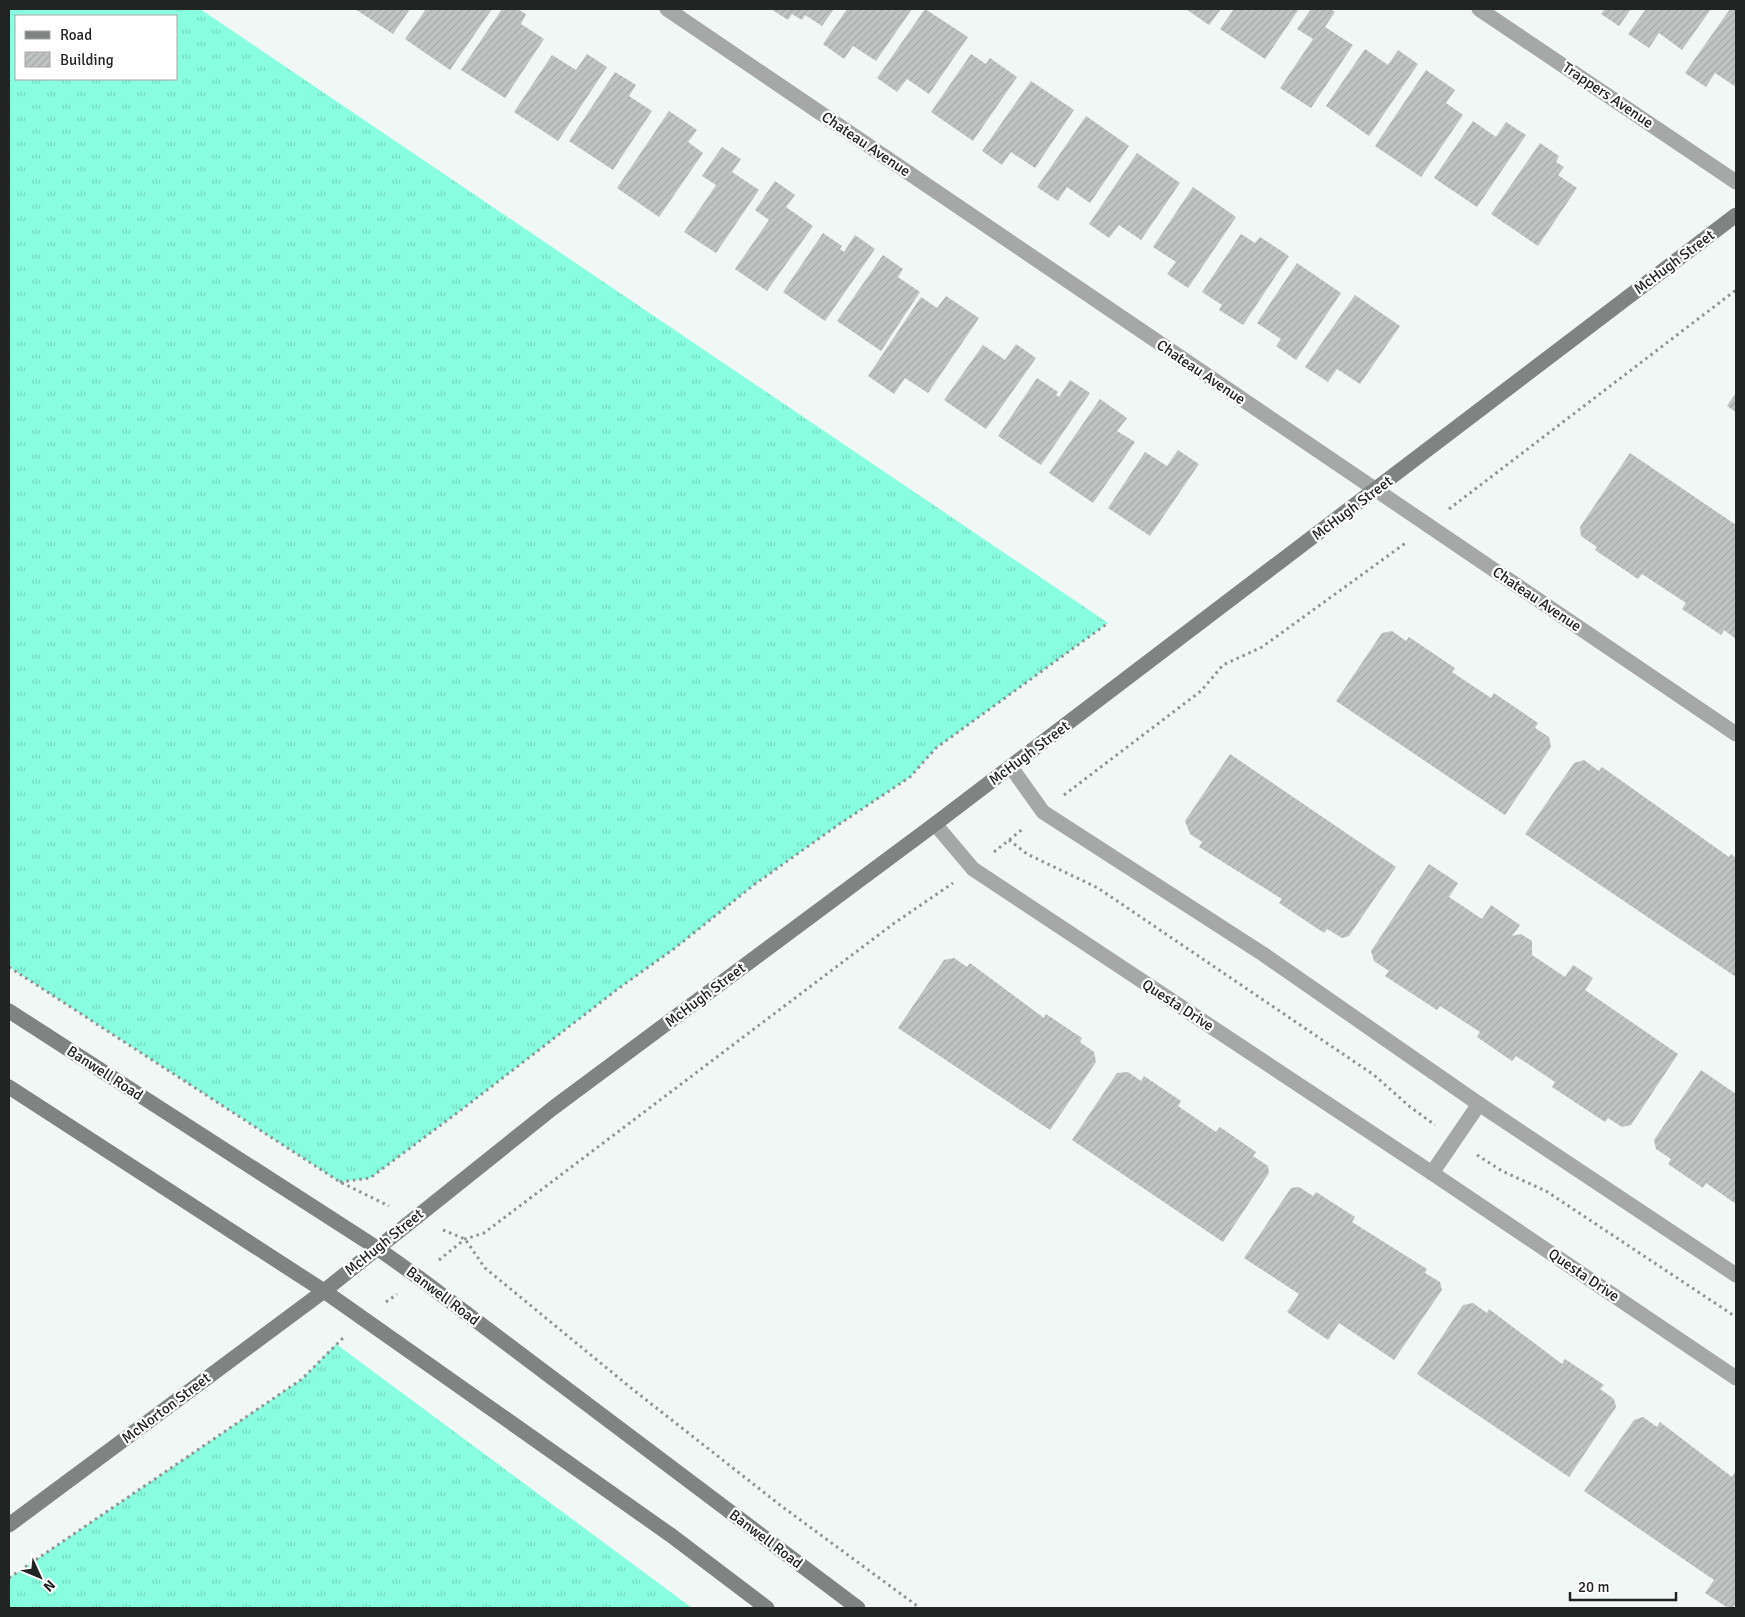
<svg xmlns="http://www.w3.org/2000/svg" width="1745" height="1617" font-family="Signika,sans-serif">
  <defs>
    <pattern id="grass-tufts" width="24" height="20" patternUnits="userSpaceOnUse" patternTransform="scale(1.25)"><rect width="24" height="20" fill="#88fde0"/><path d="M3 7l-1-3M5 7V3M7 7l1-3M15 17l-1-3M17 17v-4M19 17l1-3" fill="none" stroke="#75d9c0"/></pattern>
    <pattern id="building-hatch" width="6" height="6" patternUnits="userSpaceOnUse" patternTransform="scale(1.25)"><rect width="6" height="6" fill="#c0c5c3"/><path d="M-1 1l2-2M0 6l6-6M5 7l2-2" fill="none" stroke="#a5a9a7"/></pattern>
  </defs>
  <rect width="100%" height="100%" fill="#f1f7f5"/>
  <g fill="url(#grass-tufts)" fill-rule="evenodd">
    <path d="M9 9H200L1108 623 936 748 910 777 838 825 755 884 675 948 619 988 465 1107 370 1178 340 1182 9 967ZM16 16H176V79H16Z"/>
    <path d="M336 1344 692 1608H9V1578L302 1379Z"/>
  </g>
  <g fill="url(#building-hatch)">
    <path d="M355 9H410L393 34Z"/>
    <path d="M426 9H492L450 70 405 39Z"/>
    <path d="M502 9H517L526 14 521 24 544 39 505 98 461 70Z"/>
    <path d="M771 9H834L822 26 805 15 802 20 792 14 788 20Z"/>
    <path d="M847 9H912L876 61 853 46 844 59 823 44Z"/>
    <path d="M925 9 968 37 929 94 907 79 897 92 877 78Z"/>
    <path d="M1186 9H1221L1209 25Z"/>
    <path d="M1234 9H1299L1265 59 1220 29Z"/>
    <path d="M1311 9H1330L1335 12 1325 27 1353 45 1311 108 1280 88 1313 39 1297 29Z"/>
    <path d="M1605 9H1631L1619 26 1601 14Z"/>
    <path d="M1646 9H1711L1682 50 1659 33 1649 48 1628 34Z"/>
    <path d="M1730 9H1736V87L1715 73 1706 87 1685 73Z"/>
    <path d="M1365 49 1388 65 1398 50 1418 64 1369 136 1326 106Z"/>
    <path d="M587 54 607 67 558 141 514 112 552 55 576 70Z"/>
    <path d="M971 54 986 64 990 58 1017 77 973 141 931 112Z"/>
    <path d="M1426 70 1455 90 1446 103 1463 115 1421 177 1375 146Z"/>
    <path d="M615 72 636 85 629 96 652 111 613 170 569 141Z"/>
    <path d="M1031 81 1074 110 1035 168 1011 152 1002 165 982 151Z"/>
    <path d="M669 111 697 130 688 142 703 153 659 217 617 188Z"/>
    <path d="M1086 116 1129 146 1090 203 1067 187 1058 201 1037 187Z"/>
    <path d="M1473 121 1496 137 1506 122 1526 135 1477 207 1434 178Z"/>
    <path d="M1540 143 1559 156 1556 162 1564 167 1558 175 1577 188 1538 246 1491 214Z"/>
    <path d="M722 147 741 159 732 172 759 190 716 253 684 232 716 185 702 176Z"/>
    <path d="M1137 153 1180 183 1141 240 1119 225 1109 238 1089 224Z"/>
    <path d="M775 181 795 195 786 207 813 226 767 291 735 269 769 220 755 210Z"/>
    <path d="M1193 187 1236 217 1188 288 1167 274 1176 262 1153 247Z"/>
    <path d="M823 233 842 246 840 249 844 252 855 235 875 249 825 321 783 292Z"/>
    <path d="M1241 234 1255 243 1260 237 1289 256 1243 325 1219 310 1222 305 1202 292Z"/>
    <path d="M883 255 903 269 898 277 920 292 881 351 837 321Z"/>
    <path d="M1297 263 1341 293 1296 360 1276 346 1281 339 1257 323Z"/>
    <path d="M1355 295 1400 326 1360 384 1337 369 1328 382 1305 367Z"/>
    <path d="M946 296 979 318 928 393 905 378 894 394 868 376 921 297 937 308Z"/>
    <path d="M1016 344 1036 358 986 429 944 400 983 345 1005 360Z"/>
    <path d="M1037 378 1058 392 1056 395 1059 397 1070 380 1090 393 1041 465 998 436Z"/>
    <path d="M1736 393V412L1727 406Z"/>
    <path d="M1100 399 1127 418 1117 431 1135 442 1093 503 1049 473Z"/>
    <path d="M1178 450 1199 464 1150 536 1108 508 1145 452 1167 466Z"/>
    <path d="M1630 453 1736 525V639L1724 630 1721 635 1682 609 1686 603 1642 574 1638 579 1595 550 1597 547 1581 536 1580 527Z"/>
    <path d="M1392 631 1406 641 1409 637 1455 668 1452 672 1491 698 1494 693 1538 723 1535 728 1549 737 1551 747 1505 815 1336 701 1382 633Z"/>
    <path d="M1230 754 1396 867 1349 936 1342 938 1327 929 1324 933 1279 903 1282 899 1199 847 1202 842 1190 834 1185 821Z"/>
    <path d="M1584 760 1599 771 1602 767 1729 857 1731 854 1736 858V977L1525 834 1574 763Z"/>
    <path d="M1429 864 1458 883 1449 897 1482 919 1491 905 1520 925 1512 936 1521 934 1532 941V955L1565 977 1573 965 1593 978 1585 990 1678 1054 1631 1125 1622 1127 1608 1118 1605 1122 1552 1087 1555 1082 1516 1056 1512 1061 1477 1037 1480 1032 1440 1006 1437 1010 1385 976 1389 971 1374 961 1371 951Z"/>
    <path d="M954 958 967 967 970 963 1044 1018 1046 1014 1082 1038 1080 1042 1094 1052 1096 1062 1050 1130 898 1028 944 960Z"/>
    <path d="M1701 1070 1736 1094V1204L1706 1183 1703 1188 1668 1164 1671 1159 1656 1149 1654 1140Z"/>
    <path d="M1128 1072 1141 1081 1144 1076 1181 1101 1178 1106 1216 1132 1220 1127 1256 1152 1253 1156 1268 1166 1269 1173 1223 1242 1072 1140 1117 1073Z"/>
    <path d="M1299 1187 1313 1196 1316 1192 1355 1217 1352 1222 1427 1269 1425 1273 1440 1282 1442 1290 1394 1360 1339 1323 1328 1340 1287 1312 1299 1294 1244 1258 1291 1188Z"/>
    <path d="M1473 1303 1487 1313 1489 1309 1562 1364 1565 1359 1604 1385 1600 1389 1614 1399 1616 1407 1569 1477 1417 1374 1463 1305Z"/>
    <path d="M1643 1417 1657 1427 1660 1422 1732 1477 1735 1472 1736 1473V1603L1733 1608H1728L1705 1593 1714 1580 1584 1491 1634 1420Z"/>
  </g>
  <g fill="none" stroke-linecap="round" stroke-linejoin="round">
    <g stroke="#8e9290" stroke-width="3" stroke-dasharray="2.5 4" stroke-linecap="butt">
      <path d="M1449 509 1736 290"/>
      <path d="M1064 795 1201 691 1223 665 1262 647 1407 542"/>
      <path d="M1009 840 1027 854 1098 888 1374 1075 1409 1106 1435 1125"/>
      <path d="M994 852 1024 828"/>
      <path d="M9 967 340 1182 389 1206"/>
      <path d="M1477 1155 1502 1171 1546 1191 1736 1317"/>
      <path d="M340 1182 370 1178 465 1107 619 988 675 948 755 884 838 825 910 777 936 748 1108 623"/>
      <path d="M443 1230 465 1239 485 1268 631 1388 780 1505 920 1608"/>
      <path d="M439 1260 465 1239 484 1233 893 924 953 883"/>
      <path d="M386 1302 397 1294"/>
      <path d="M9 1578 302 1379 344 1337"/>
    </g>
    <g stroke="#a6a8a7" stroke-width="15">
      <path d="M667 9 1736 734"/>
      <path d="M1479 9 1736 182"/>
      <path d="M1011 767 1043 812 1263 954 1479 1104 1736 1275"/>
      <path d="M935 824 973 869 1432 1173 1736 1378"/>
      <path d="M1432 1173 1479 1104"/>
    </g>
    <g stroke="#7f8382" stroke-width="15">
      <path d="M9 1011 377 1248 418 1277 858 1608"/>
      <path d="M9 1087 324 1291 672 1536 767 1608"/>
      <path d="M9 1525 324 1291 553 1108 935 824 1736 215"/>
    </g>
  </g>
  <g text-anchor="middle" stroke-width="4.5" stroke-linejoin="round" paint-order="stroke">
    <g font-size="15" fill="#222423" stroke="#fff">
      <text transform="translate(1608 95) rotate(34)" y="5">Trappers Avenue</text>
      <text transform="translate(866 144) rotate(34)" y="5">Chateau Avenue</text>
      <text transform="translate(1674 262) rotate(-37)" y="5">McHugh Street</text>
      <text transform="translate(1201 372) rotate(34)" y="5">Chateau Avenue</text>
      <text transform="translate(1352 508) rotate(-37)" y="5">McHugh Street</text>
      <text transform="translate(1537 599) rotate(34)" y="5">Chateau Avenue</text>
      <text transform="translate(1029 753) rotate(-37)" y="5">McHugh Street</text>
      <text transform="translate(705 995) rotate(-37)" y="5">McHugh Street</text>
      <text transform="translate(1178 1005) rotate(33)" y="5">Questa Drive</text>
      <text transform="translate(105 1073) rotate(33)" y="5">Banwell Road</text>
      <text transform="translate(384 1242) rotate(-39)" y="5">McHugh Street</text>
      <text transform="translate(1584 1275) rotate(34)" y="5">Questa Drive</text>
      <text transform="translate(443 1296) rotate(37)" y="5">Banwell Road</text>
      <text transform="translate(166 1408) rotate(-37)" y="5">McNorton Street</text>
      <text transform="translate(766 1539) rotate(37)" y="5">Banwell Road</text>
    </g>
  </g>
  <rect width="1745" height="1617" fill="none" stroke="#222423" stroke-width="20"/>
  <rect x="15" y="15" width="162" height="65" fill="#ffffff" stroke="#a7a7a7"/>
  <rect x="25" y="31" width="25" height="8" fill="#7f8382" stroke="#a7a7a7"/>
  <text x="60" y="40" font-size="15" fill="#222423">Road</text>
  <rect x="25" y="52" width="25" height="15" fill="url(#building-hatch)" stroke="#a7a7a7"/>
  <text x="60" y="65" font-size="15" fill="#222423">Building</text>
  <g transform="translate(40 1577) rotate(134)" stroke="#ffffff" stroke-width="4" paint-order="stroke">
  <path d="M0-4L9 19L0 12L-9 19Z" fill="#222423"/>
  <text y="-8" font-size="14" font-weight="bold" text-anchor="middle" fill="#222423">N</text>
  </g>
  <path d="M1570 1592v8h106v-8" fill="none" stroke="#222423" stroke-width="2.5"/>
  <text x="1578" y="1592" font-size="15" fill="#222423" stroke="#ffffff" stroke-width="4" paint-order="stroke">20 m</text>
</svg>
